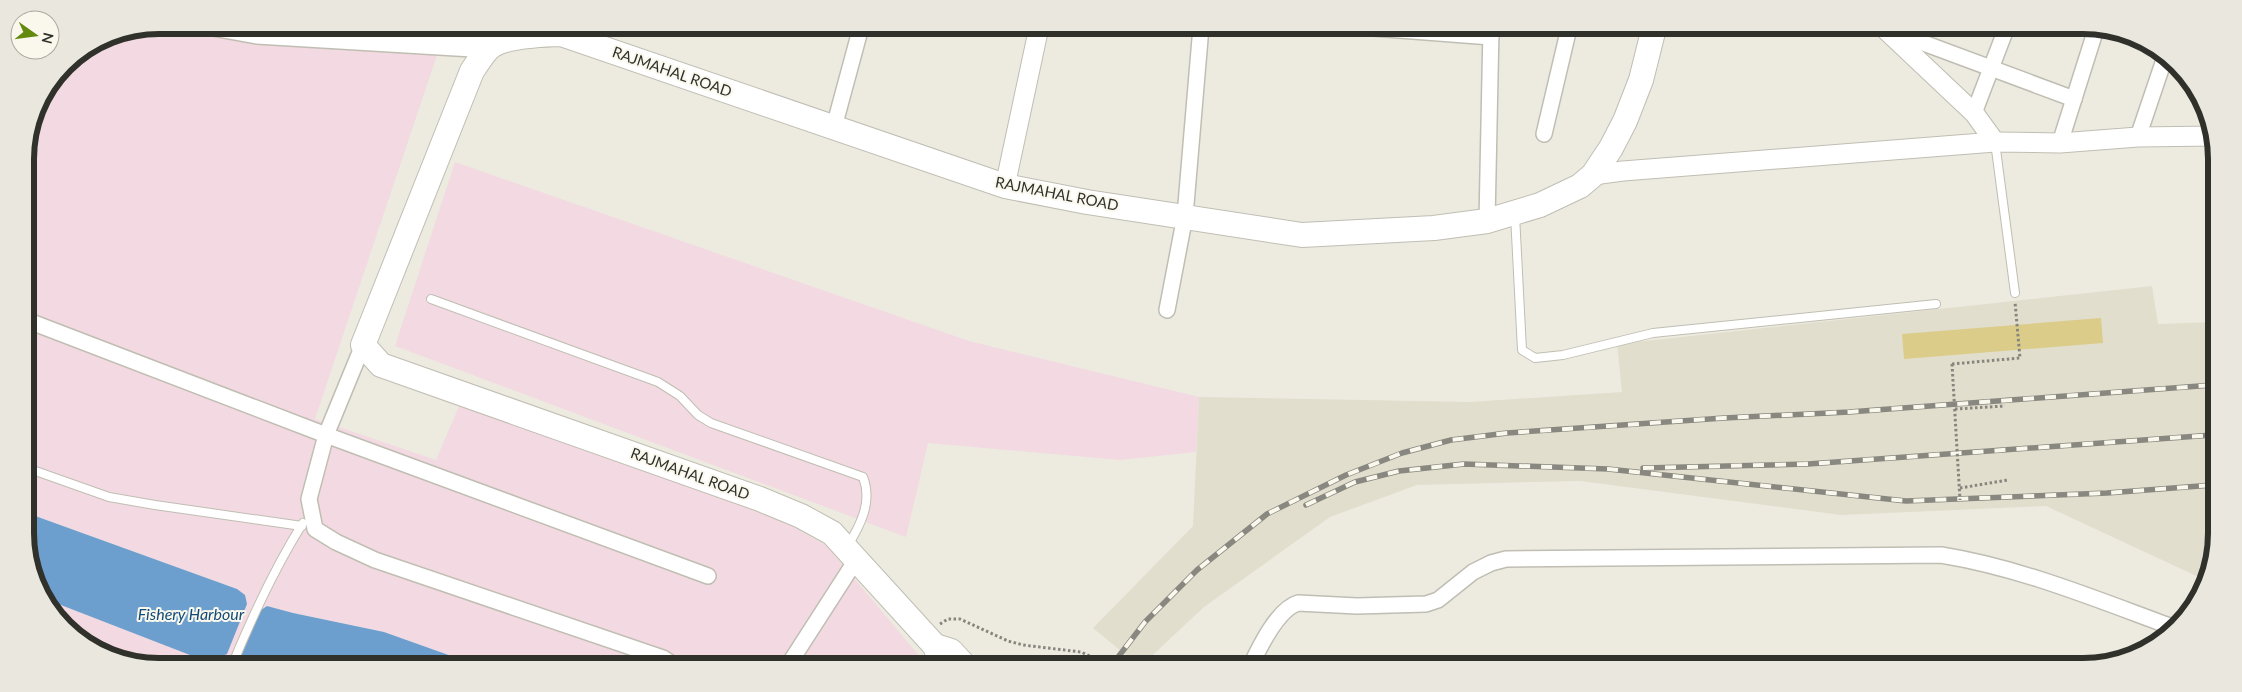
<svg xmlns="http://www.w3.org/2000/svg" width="2242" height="692" font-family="Lato,sans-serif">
  <rect width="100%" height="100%" fill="#edebe0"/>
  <path fill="#e2decd" d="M2152 286 2158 324 2214 322 2213 568 2205 580 2046 506 1841 515 1580 481 1417 485 1330 517 1204 607 1142 665H1138L1093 628 1193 526 1199 397 1470 402 1622 392 1617 344Z"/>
  <g fill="#f2d9e2">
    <path d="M159 25H165L176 34 437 55 315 419 436 460 460 404 779 518 827 546 926 664 471 663 384 632 293 613 267 606 261 610 238 663H124L58 622 48 600 208 661 237 589 27 513 25 150 35 107 64 64 108 35Z"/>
    <path d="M455 162 969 341 1199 397 1196 452 1120 460 928 443 906 537 395 346Z"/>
  </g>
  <g fill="#6c9fce">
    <path d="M27 513 237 589 245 595 247 604 227 654 208 662 48 600 28 559Z"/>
    <path d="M267 606 293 613 384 632 471 663H238L261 610Z"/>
  </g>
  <path fill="#dbcc89" d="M2101 318 2103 343 1904 359 1902 334Z"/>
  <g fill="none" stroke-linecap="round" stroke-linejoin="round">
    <g stroke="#c0beb3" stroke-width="10">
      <g id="service">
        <path d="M1995 142 2015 293"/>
        <path d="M1515 215 1522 350 1535 358 1563 355 1653 333 1936 304"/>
        <path d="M431 299 658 382 680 396 698 415 711 423 863 477C873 502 860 526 847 547"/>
        <path d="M27 468 109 497 155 505 302 526"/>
        <path d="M233 663C253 615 275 567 303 523"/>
      </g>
    </g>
    <g stroke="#c0beb3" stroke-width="18">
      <g id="minor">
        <path d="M1373 28 1491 37"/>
        <path d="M1910 38 2074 99"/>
        <path d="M1974 113 2006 29"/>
        <path d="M834 127 861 27"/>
        <path d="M1544 134 1569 28"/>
        <path d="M2138 137 2165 57"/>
        <path d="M2060 143 2096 29"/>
        <path d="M1487 221 1491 28"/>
        <path d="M1167 310 1185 216 1201 27"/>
        <path d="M26 320 326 435 309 499 315 529 336 542 375 560 663 658 672 664"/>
        <path d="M363 345 326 435 708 576"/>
        <path d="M789 664 856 560"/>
        <path d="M1251 665C1260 646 1278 609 1298 603L1357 606 1426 604 1438 600 1473 572 1491 563 1506 559 1941 555C2022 568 2098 600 2175 628"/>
        <path d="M1940 666 1943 664 1962 666"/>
      </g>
    </g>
    <g stroke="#c0beb3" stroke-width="21">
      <g id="tertiary">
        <path d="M1885 29 1974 113 1995 142"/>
        <path d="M1593 175 1623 171 1995 142 2060 143 2138 137 2214 136"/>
        <path d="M1005 186 1039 27"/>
      </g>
    </g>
    <g stroke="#c0beb3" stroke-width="24">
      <path id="secondary" d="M213 25 257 33 489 47"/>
    </g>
    <g stroke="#c0beb3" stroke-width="26">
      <g id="primary">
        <path d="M935 646 951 651 963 664"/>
        <path d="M941 664 935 646 832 533 801 516 760 499 381 365 363 345 472 71C477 64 482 55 488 49 502 35 542 35 561 34L1005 186 1087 202 1302 235 1434 228 1487 221 1540 205 1580 186 1593 175 1611 148 1625 121 1641 80 1654 28"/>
      </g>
    </g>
    <g stroke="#86857e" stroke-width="3" stroke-dasharray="2.5 2.5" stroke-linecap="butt">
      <path d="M1952 364 2020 358 2015 302"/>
      <path d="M1955 409 2005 406"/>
      <path d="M1960 488 2008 480"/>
      <path d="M940 624 948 619H960L1008 641 1023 645 1081 652 1103 662"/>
    </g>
    <use href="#service" stroke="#fff" stroke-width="8"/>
    <use href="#minor" stroke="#fff" stroke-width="15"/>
    <use href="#tertiary" stroke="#fff" stroke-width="19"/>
    <use href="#secondary" stroke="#fff" stroke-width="21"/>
    <use href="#primary" stroke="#fff" stroke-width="24"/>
    <g stroke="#898880" stroke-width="5.5">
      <g id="rail">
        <path d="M1643 468 1808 464 2213 435"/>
        <path d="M1306 505 1355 482 1399 471 1464 464 1608 469 1906 501 2107 493 2213 485"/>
        <path d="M1112 665 1145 622 1197 570 1267 514 1346 475 1402 453 1451 440 1507 433 1724 418 1849 412 2213 385"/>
      </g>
    </g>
    <use href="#rail" stroke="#faf8ed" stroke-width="4" stroke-dasharray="11" stroke-linecap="butt"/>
    <path stroke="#86857e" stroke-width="3" stroke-dasharray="2.5 2.5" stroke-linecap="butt" d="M1952 364 1960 500"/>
  </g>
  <g text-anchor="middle" stroke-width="4" stroke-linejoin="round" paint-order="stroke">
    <g font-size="15" fill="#31312c" stroke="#faf8ed">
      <text transform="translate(672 72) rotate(19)" y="5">RAJMAHAL ROAD</text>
      <text transform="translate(1057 194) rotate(11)" y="5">RAJMAHAL ROAD</text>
      <text transform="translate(690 474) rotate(20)" y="5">RAJMAHAL ROAD</text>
    </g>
    <g font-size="16" font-style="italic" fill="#114b78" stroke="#faf8ed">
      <text x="191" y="620">Fishery Harbour</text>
    </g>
  </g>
  <path d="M0 0H2242V692H0ZM159 34H2083A125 125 0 0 1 2208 159V533A125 125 0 0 1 2083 658H159A125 125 0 0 1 34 533V159A125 125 0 0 1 159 34Z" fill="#eae8de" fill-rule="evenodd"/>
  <path fill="none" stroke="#31312c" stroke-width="6" d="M159 34H2083A125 125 0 0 1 2208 159V533A125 125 0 0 1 2083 658H159A125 125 0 0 1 34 533V159A125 125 0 0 1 159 34Z"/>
  <g transform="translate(35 35) rotate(104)"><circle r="24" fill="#faf8ed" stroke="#aaa8a0"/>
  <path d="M0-4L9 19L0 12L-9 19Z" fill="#64890f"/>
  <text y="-8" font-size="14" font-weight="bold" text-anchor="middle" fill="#31312c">N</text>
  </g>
</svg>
